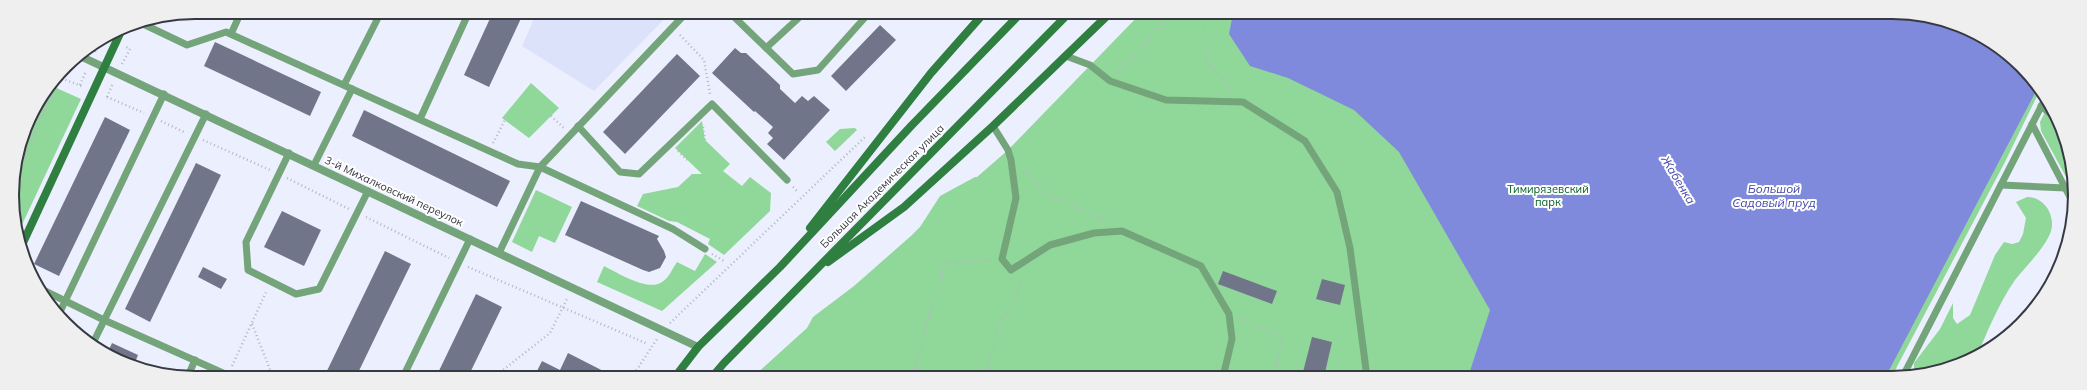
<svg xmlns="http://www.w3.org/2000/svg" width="2087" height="390" font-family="Mulish,sans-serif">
  <rect width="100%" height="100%" fill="#eceffe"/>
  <path fill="#dde2fb" d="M537 12H671L594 91 522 46Z"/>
  <g fill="#90d89a">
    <path d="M1141 13 1916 14 1983 36 2037 83 2040 90 2005 162 1891 378 753 377 807 328 813 317 854 286 912 235 920 227 940 196 975 177H977L1008 150Z"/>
    <path d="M531 83 559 108 529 138 502 118Z"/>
    <path d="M52 86 81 99 19 231 12 183 26 125Z"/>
    <path d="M2048 106 2069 147 2071 186 2041 131 2040 122Z"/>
    <path d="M702 121 705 140 730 164 723 171 742 186 750 177 771 193 770 211 724 255 708 244 710 239 677 222 669 221 637 206 643 194 678 187 692 174H702L675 148Z"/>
    <path d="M855 128 857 130 835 151 826 142 840 129Z"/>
    <path d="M536 190 572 207 555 243 539 236 532 252 512 242Z"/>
    <path d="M2027 197C2046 197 2058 219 2049 236 2041 252 2026 266 2015 280 1999 303 1988 330 1977 356L1973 359 1914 375V363L1940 329 1953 303V318L1957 324 1970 315 1995 255 2004 242 2012 244 2019 242 2023 234 2026 218 2016 202Z"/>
    <path d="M705 254 717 262 662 311 597 282 604 266C618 273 648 292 662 282 669 278 672 269 677 262L695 271Z"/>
  </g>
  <path fill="#808adc" d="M1233 13 1916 14 1952 26 1995 47 2035 82V93L1885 378 1468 377 1490 310 1399 152 1354 110 1288 78 1250 66 1229 34Z"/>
  <g fill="#70758a">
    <path d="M493 12H524L489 87 464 75Z"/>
    <path d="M880 25 896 40 846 91 831 76Z"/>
    <path d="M215 42 321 92 310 116 204 66Z"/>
    <path d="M735 48 741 53H746L780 85V89L795 103 802 96 808 101 814 96 830 110 784 160 767 144 773 138 768 133 773 127 755 111 754 112 712 73Z"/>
    <path d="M677 54 700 76 625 154 603 132Z"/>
    <path d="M364 110 510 181 497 207 352 136Z"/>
    <path d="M105 117 130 130 59 276 34 264Z"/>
    <path d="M196 163 221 175 150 322 125 309Z"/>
    <path d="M581 201 659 236 657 239 664 251 666 257 660 268 649 272 643 270 565 235Z"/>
    <path d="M282 211 321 230 304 266 264 247Z"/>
    <path d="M385 251 411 264 384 319 356 377H324Z"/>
    <path d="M203 267 227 279 221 289 198 277Z"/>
    <path d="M1223 271 1277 291 1272 304 1218 284Z"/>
    <path d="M1322 279 1345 285 1340 305 1316 299Z"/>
    <path d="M476 294 502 307 468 377H436Z"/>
    <path d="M1312 337 1332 342 1324 377 1303 372Z"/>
    <path d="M112 343 138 355 134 365 114 359 107 354Z"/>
    <path d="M568 353 615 377H534L542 361 560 370Z"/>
  </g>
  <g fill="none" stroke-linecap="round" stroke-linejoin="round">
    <g stroke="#b4b6c3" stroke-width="2.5" stroke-dasharray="1 3" stroke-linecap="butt">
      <path d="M1204 13 1202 41 1209 64 1232 91"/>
      <path d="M680 35 704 60 710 94"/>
      <path d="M95 52 99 44"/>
      <path d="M122 64 130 49 126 47"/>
      <path d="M1118 73 1172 13"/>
      <path d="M58 77 84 87"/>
      <path d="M80 85 86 71"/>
      <path d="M107 97 144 113"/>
      <path d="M107 97 113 83"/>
      <path d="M551 116 564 128"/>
      <path d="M161 121 186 133"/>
      <path d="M703 127 705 140"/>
      <path d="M203 140 270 170"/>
      <path d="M493 143 505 120"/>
      <path d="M678 151 687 160"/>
      <path d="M1024 172 1047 194 1107 221"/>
      <path d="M287 178 349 209"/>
      <path d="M12 184 60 77"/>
      <path d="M793 187 797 191"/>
      <path d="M366 217 449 258"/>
      <path d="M712 254 724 261"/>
      <path d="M468 267 648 344"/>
      <path d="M1240 319 1282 336 1275 377"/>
      <path d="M670 323 865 137"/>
      <path d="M252 324 273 377"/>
      <path d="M232 366 267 290"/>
      <path d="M500 377 503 370 550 333 568 297"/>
      <path d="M632 377 657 339"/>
      <path d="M913 377 927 323 945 263 992 260"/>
      <path d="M985 377 998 327 1016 299 1020 284 1016 278"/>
    </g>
    <g stroke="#74a57a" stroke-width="7">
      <path d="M729 12 793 74 818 70 869 13"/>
      <path d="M141 23 187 45 226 32 518 164 540 167 673 229 705 249"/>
      <path d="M231 34 241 12"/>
      <path d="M766 48 804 13"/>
      <path d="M1066 56 1090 65 1110 81 1166 100 1243 102 1305 141 1337 192 1350 248 1367 377"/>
      <path d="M344 85 381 12"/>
      <path d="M2041 106 2052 115"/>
      <path d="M420 119 469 12"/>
      <path d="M2032 124 2072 201"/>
      <path d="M578 126 620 172 639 174 712 104 787 180"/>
      <path d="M993 126 1008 150 1011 160 1016 198 1002 259 1011 270 1050 245 1094 233 1122 231 1201 266 1229 314 1232 339 1223 377"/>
      <path d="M289 153 246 242 248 270 296 294 319 289 368 191"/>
      <path d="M314 165 352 89"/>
      <path d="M2001 185 2065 188"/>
      <path d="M499 253 540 167 687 12"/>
      <path d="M43 290 104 320 232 377"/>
      <path d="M2042 296 2060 262"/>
      <path d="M58 316 164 94"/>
      <path d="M93 343 206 114"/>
      <path d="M188 376 195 360"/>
      <path d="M403 377 470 239"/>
      <path d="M1902 378 2045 99"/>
    </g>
    <path stroke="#74a57a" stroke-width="8" d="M80 56 698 347"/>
    <g stroke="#2e7f40" stroke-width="8">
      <path d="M810 228 931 73 984 13"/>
      <path d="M21 247 123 27"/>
      <path d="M828 262 904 207 993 126 1110 13"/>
      <path d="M675 377 698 347 780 267 912 125 1021 13"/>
      <path d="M712 377 724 363 1069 13"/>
    </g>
  </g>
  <g text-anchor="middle" stroke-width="4" stroke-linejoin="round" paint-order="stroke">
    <g font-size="11" fill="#373942" stroke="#fff">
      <text transform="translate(882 186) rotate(-45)" y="4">Большая Академическая улица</text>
      <text transform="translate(394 191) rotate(25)" y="4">3-й Михалковский переулок</text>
    </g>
    <g font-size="11" fill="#025f23" stroke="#fff">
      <text x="1548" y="193">Тимирязевский<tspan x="1548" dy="13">парк</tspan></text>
    </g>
    <g font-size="12" font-style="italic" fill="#4447a8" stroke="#fff">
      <text transform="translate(1678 180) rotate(59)" y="4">Жабенка</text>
      <text x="1774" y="193">Большой<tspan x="1774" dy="14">Садовый пруд</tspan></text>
    </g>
  </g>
  <path d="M0 0H2087V390H0ZM195 19H1892A176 176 0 0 1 2068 195V195A176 176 0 0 1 1892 371H195A176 176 0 0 1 19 195V195A176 176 0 0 1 195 19Z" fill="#efeff0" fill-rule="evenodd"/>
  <path fill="none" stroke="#373942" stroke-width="2" d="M195 19H1892A176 176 0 0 1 2068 195V195A176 176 0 0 1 1892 371H195A176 176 0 0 1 19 195V195A176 176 0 0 1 195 19Z"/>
</svg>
